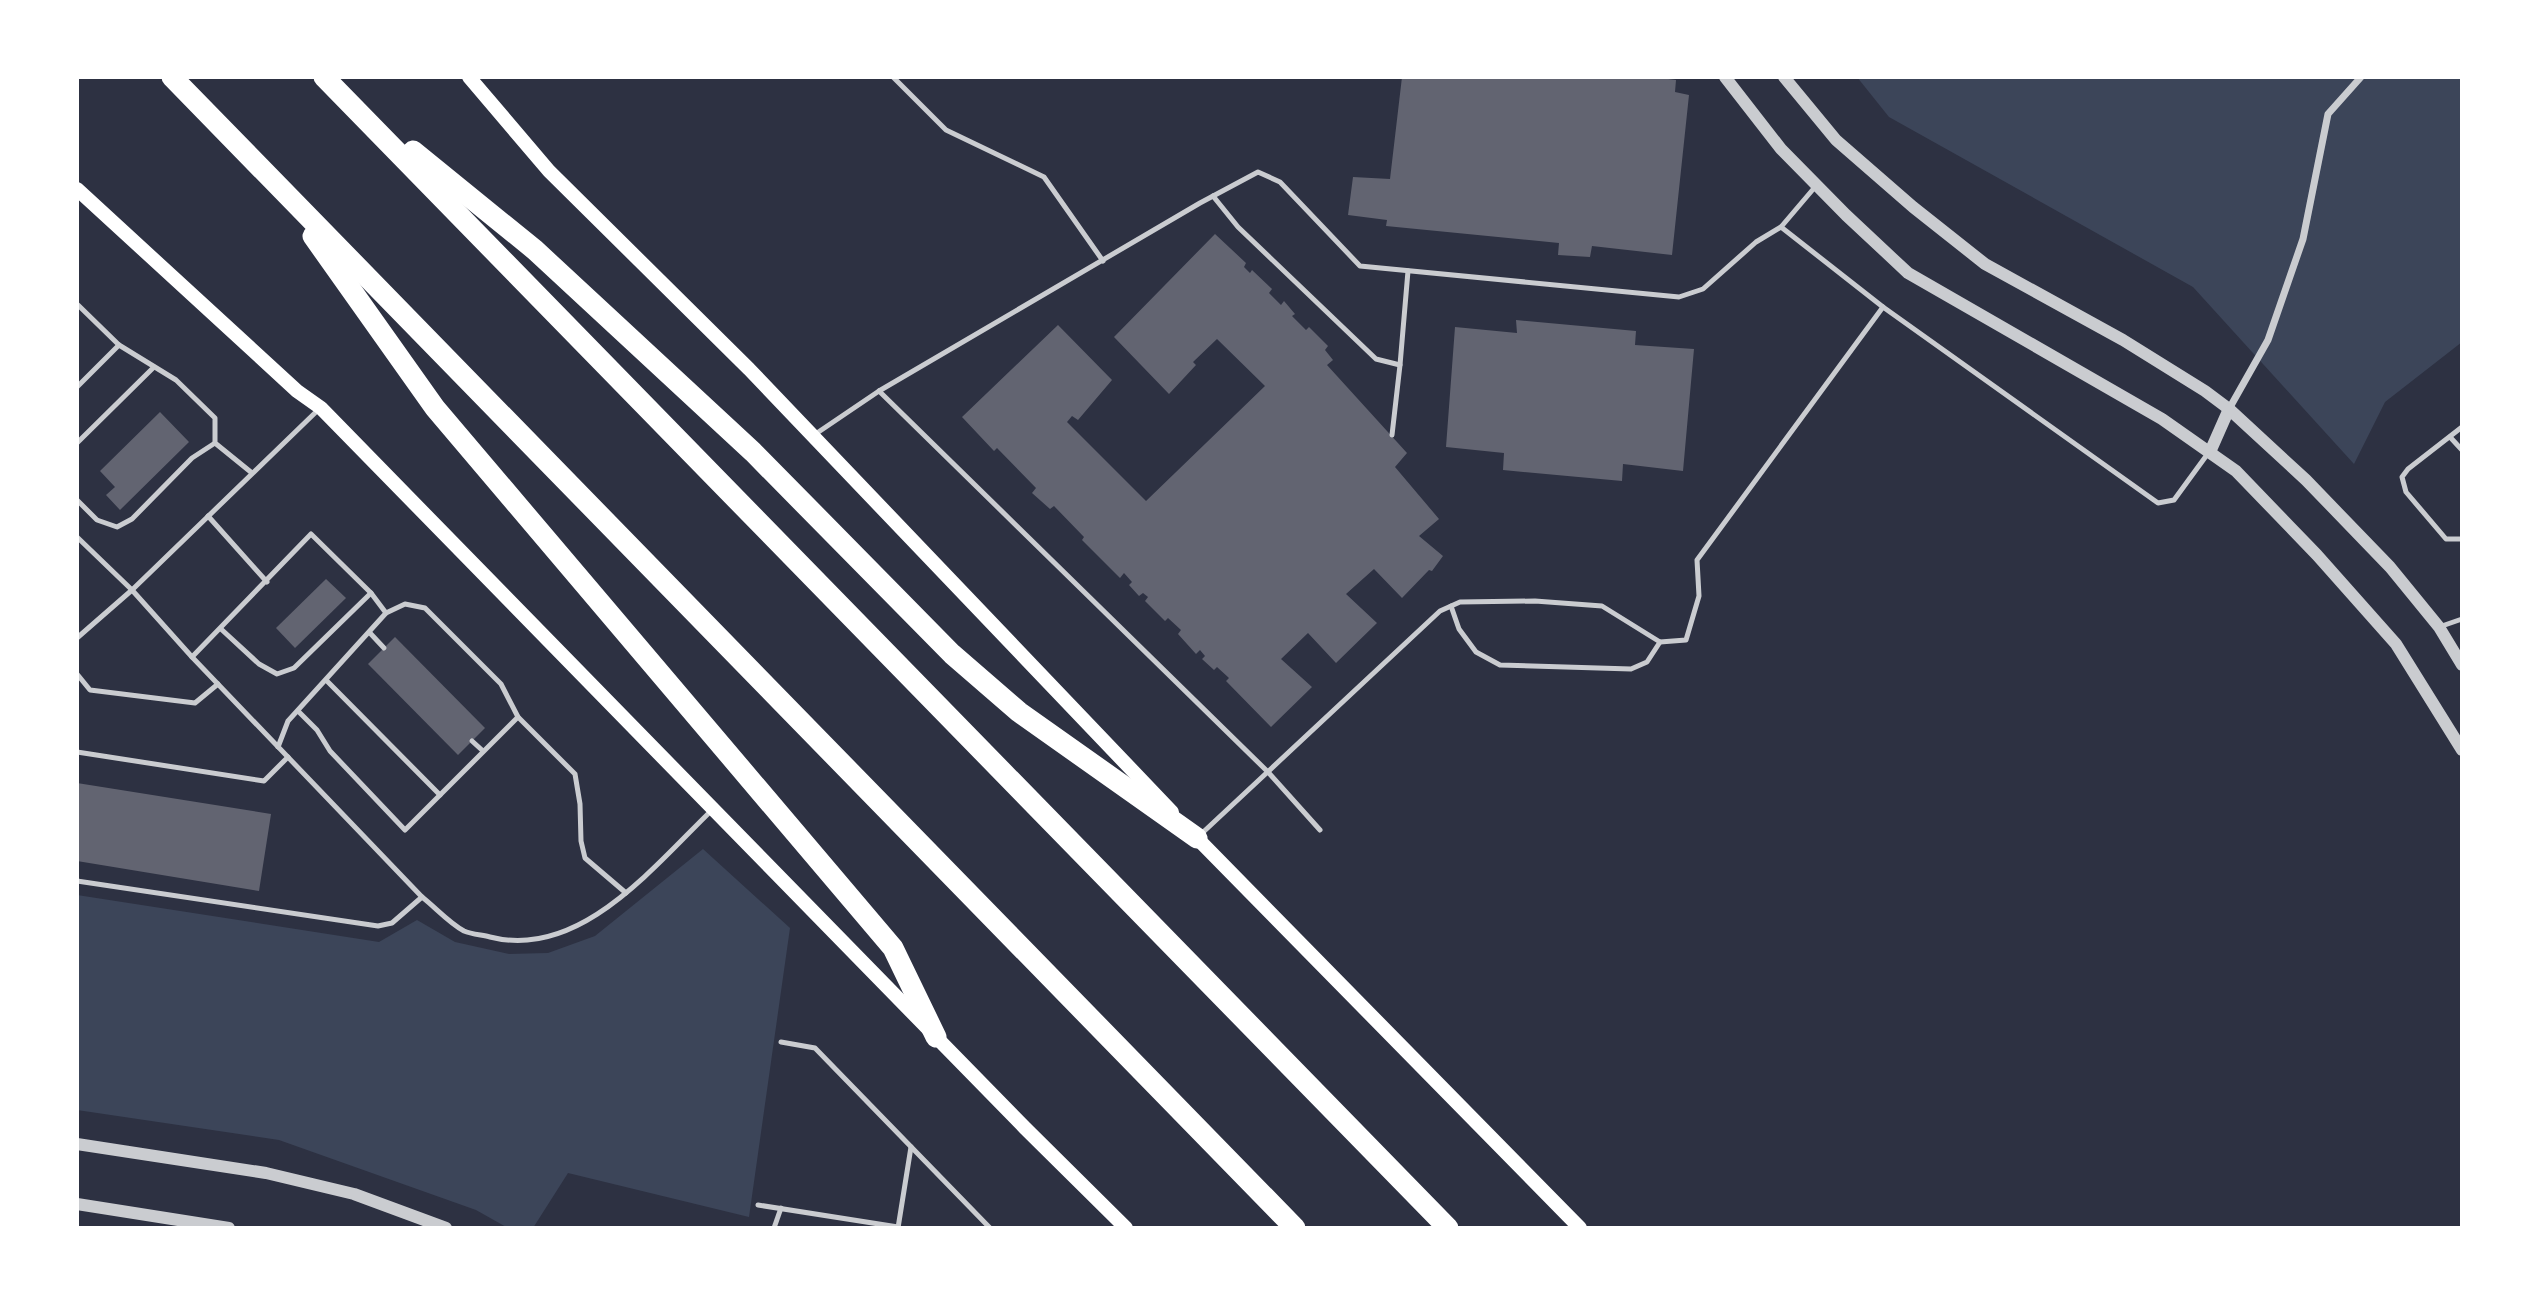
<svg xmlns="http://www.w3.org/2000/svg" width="2539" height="1305" font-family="'Golos Text',sans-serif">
  <rect width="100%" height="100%" fill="#2d3142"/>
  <g fill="#3c4559">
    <path d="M1857 77H2462V342L2385 402 2354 464 2193 287 1889 117Z"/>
    <path d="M703 849 790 928 749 1217 568 1173 533 1228H508L476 1210 279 1140 77 1110V895L379 942 417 920 455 942 509 954 548 953 595 936Z"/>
  </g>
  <g fill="#626471">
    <path d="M1402 77H1653L1676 80 1675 92 1689 95 1672 255 1592 246 1590 257 1558 255 1559 243 1386 226 1387 220 1348 215 1353 177 1390 179Z"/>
    <path d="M1215 234 1246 263 1244 267 1250 273 1252 270 1272 289 1269 293 1281 305 1284 301 1295 314 1292 316 1306 330 1309 327 1328 346 1325 350 1333 360 1327 365 1407 453 1395 467 1439 519 1419 536 1443 556 1432 571 1429 570 1402 598 1374 569 1346 594 1377 623 1336 663 1308 633 1281 659 1312 687 1271 727 1226 681 1229 678 1217 667 1214 670 1202 659 1205 656 1200 650 1196 654 1178 634 1181 630 1168 618 1165 621 1145 601 1148 597 1143 593 1139 596 1129 585 1132 582 1124 573 1120 578 1082 540 1084 537 1054 506 1050 509 1032 493 1036 488 997 448 994 451 962 417 1058 325 1112 380 1078 420 1072 416 1067 422 1146 501 1265 386 1217 339 1193 362 1196 365 1169 394 1114 337Z"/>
    <path d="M1516 320 1636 331 1635 345 1694 349 1683 471 1623 464 1622 481 1503 470 1504 453 1446 447 1455 327 1517 333Z"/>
    <path d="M160 412 189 442 120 510 106 495 115 487 100 471Z"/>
    <path d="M326 579 346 598 295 648 276 628Z"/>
    <path d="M395 637 485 728 458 755 368 664Z"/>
    <path d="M77 783 271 814 259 891 77 861Z"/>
  </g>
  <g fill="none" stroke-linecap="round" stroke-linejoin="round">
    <g stroke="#caccd0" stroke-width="5">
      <path d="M893 77 946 130 1044 177 1103 261"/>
      <path d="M1815 187 1781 227 1883 307"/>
      <path d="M1213 196 1238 227 1376 359 1400 365 1392 435"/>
      <path d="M78 305 119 345 176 380 215 418V443L252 473"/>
      <path d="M1400 365 1408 271"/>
      <path d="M77 387 119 345"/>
      <path d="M879 391 1268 772 1320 830"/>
      <path d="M2462 427 2408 469 2402 477 2406 492 2446 539H2462"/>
      <path d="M814 435 879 391 1200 203 1258 172 1280 182 1360 266 1679 297 1703 289 1756 242 1781 227"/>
      <path d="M2450 437 2462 450"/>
      <path d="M77 443 154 367"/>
      <path d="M77 500 97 520 117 527 132 519 192 458 215 443"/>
      <path d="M208 516 267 582"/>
      <path d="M77 537 132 590 192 657 422 897C435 907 449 923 464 931 471 934 482 935 490 937 580 960 654 866 712 810"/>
      <path d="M1451 606 1459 629 1476 652 1500 665 1631 669 1647 662 1660 642"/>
      <path d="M386 613 405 604 425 608 501 684 518 717 575 774 580 804 581 841 585 858 626 893"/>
      <path d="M2439 627 2462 619"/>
      <path d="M221 629 259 664 277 674 294 668 371 593"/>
      <path d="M370 633 384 648"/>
      <path d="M77 638 132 590 319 409"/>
      <path d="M192 657 311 534 371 593 386 613 288 721 278 747"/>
      <path d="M77 674 90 690 195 703 218 684"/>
      <path d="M326 680 440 795"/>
      <path d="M298 711 317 730 330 751 405 830 518 717"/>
      <path d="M472 741 483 751"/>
      <path d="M77 752 264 781 288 757"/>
      <path d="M1199 836 1440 611 1460 602 1535 601 1602 606 1660 642 1686 640 1699 596 1697 560 1883 307 2158 503 2174 500 2209 452"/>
      <path d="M77 881 378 926 392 923 422 897"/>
      <path d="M781 1042 815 1048 990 1228"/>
      <path d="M758 1205 898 1227"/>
      <path d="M774 1228 781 1208"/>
      <path d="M898 1228 911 1147"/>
    </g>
    <path stroke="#caccd0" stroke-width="7" d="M2229 409 2268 340 2303 239 2328 114 2361 77"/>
    <g stroke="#caccd0" stroke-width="12">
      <path d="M1725 77 1781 149 1846 215 1908 273 2162 419 2236 471 2317 555 2396 644 2462 750"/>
      <path d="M1784 77 1836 140 1913 207 1985 264 2123 340 2205 391 2229 409 2306 480 2390 567 2439 627 2462 665"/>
      <path d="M2210 452 2229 409"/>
      <path d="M77 1144 266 1173 354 1194 446 1228"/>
      <path d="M77 1204 229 1228"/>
    </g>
    <g stroke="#fff" stroke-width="14">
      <path d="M469 77 549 171 749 369 1172 812"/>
      <path d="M77 189 297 391 321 408 1025 1128 1126 1228"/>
      <path d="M1191 832 1580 1228"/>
    </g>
    <g stroke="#fff" stroke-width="21">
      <path d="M172 77 1295 1228"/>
      <path d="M324 77 1448 1228"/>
      <path d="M413 151 535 250 753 452 952 654 1019 712 1197 838"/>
      <path d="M313 236 435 408 893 948 936 1037"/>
    </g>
  </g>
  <rect width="2539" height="1305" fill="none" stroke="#ffffff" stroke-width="158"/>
</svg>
